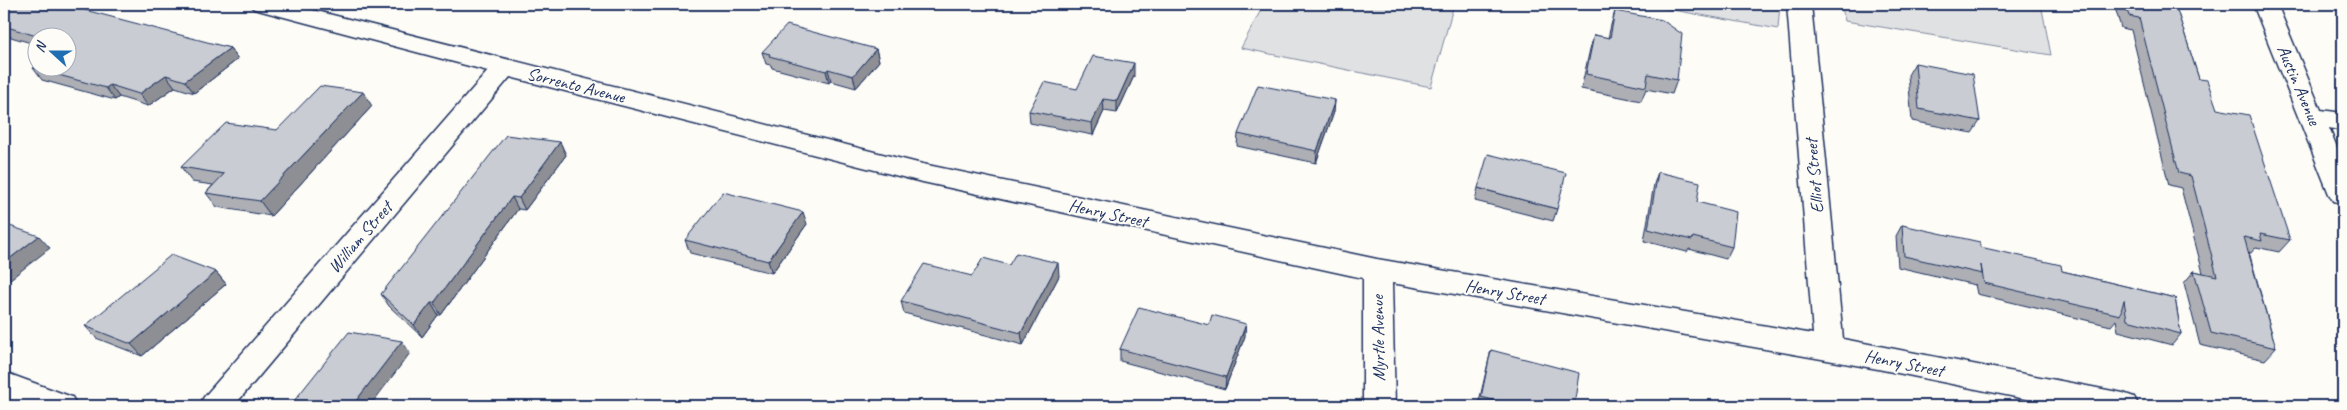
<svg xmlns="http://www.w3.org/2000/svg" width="2347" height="410" font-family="Caveat,sans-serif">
  <rect width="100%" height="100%" fill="#fdfcf7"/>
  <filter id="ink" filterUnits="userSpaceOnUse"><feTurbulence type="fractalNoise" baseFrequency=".02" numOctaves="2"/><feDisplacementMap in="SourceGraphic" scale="10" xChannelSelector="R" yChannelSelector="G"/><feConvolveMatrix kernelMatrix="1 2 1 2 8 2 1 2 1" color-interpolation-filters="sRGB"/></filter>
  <g filter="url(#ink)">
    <g fill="#e0e1e3" stroke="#7e88a0">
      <path d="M1264 4H1454L1431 87 1241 48Z"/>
      <path d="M1640 4H1780L1778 29Z"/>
      <path d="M1841 4H2041L2051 55 1845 21Z"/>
    </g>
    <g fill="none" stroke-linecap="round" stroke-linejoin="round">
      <g stroke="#1b2f5e" stroke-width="3">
        <g id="minor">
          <path d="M250 4H289L918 163 1377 259 1813 334 1787 4H1811L1843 339 2123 393 2134 397 2139 406H2060L1878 369 1392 283 1395 406H1363V278L918 181 510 77 234 406H199L204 397 488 71 254 9Z"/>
          <path d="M2253 4H2277L2321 110 2343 113V131L2329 128 2343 162V204L2333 201 2329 194Z"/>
          <path d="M4 372 72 397 77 406H26L4 398Z"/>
        </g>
      </g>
      <use href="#minor" fill="#fdfcf7" fill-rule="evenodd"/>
    </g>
    <g fill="#adafb5" stroke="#1b2f5e">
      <path d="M4 4 230 48 238 59 194 93 175 87 148 106 119 97 115 100 42 80 33 68H68V38H38V45L4 35Z"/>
      <path d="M2114 4H2175L2199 79 2290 240 2279 252 2256 247 2251 253 2249 252 2276 348 2265 360 2200 345 2184 283 2194 271 2203 273 2181 188 2169 185 2131 30 2121 28Z"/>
      <path d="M2339 4H2343V13Z"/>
      <path d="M1615 11 1677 80 1672 94 1646 89 1641 101 1581 89 1590 49 1594 35 1608 38 1611 25Z"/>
      <path d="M876 49 879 61 856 88 831 81 829 83 772 68 771 65 766 64 762 52Z"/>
      <path d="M1915 63 1980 121 1972 133 1912 121 1908 75Z"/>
      <path d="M1134 76 1117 113 1104 111 1093 135 1030 123 1029 111 1077 89Z"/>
      <path d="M1335 100 1334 112 1316 163 1237 146 1238 134Z"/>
      <path d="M372 106 271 216 217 207 206 193 213 185 192 182 181 167 277 130Z"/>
      <path d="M560 142 566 155 525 210 518 209 441 315H438L422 337 389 306 381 294Z"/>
      <path d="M1658 172 1697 202 1732 247 1726 259 1689 249 1687 252 1644 241 1654 184Z"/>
      <path d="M1478 188 1557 209 1553 221 1475 201Z"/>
      <path d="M807 224 772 273 690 253 685 240Z"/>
      <path d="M1902 225 2062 271 2175 298 2181 334 2172 345 2118 331 2116 320 2111 326 1977 294 1975 284V285L1898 267 1896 236Z"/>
      <path d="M1009 265 1059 276 1023 345 904 313 901 301 972 276Z"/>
      <path d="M216 272 226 284 142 356 96 338 85 326Z"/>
      <path d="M1245 336 1225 389 1120 361V349Z"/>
      <path d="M1491 350 1574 406H1478Z"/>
    </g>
    <g fill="#8d8f94" stroke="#1b2f5e">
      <path d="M230 48 238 59 194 93 185 81Z"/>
      <path d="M876 49 879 61 856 88 853 76Z"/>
      <path d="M1134 63V76L1117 113V101Z"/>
      <path d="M828 69 831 81 829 83 826 71Z"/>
      <path d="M166 75 175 87 148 106 139 94Z"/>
      <path d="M110 85 119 97 115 100 106 88Z"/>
      <path d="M363 92 372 106 271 216 260 201Z"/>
      <path d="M1103 99 1104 111 1093 135 1092 123Z"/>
      <path d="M1335 100 1334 112 1316 163 1317 151Z"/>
      <path d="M560 142 566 155 525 210 519 198Z"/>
      <path d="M512 197 518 209 441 315 434 303Z"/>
      <path d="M803 212 807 224 772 273 768 261Z"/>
      <path d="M39 236 50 248 4 284V263Z"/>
      <path d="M1058 263 1059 276 1023 345 1021 333Z"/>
      <path d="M216 272 226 284 142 356 131 344Z"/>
      <path d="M431 303 438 315 422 337 414 325Z"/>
      <path d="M1246 324 1245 336 1225 389 1226 377Z"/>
      <path d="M402 341 410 353 370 406H352Z"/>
    </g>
    <g fill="#c9ccd3" stroke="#1b2f5e">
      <path d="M4 4H62L230 48 185 81 166 75 139 94 110 85 106 88 33 68 38 64V68H68V38H43L4 26Z"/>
      <path d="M2125 4H2175L2199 79 2207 80 2217 109 2249 115 2290 240 2260 234 2262 241 2244 237 2276 348 2211 333 2194 271 2217 276 2191 176 2179 173 2139 18 2129 16Z"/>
      <path d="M1615 11 1662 20 1682 34 1677 80 1648 74 1646 87 1586 74 1594 35 1610 38Z"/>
      <path d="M787 25 876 49 853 76 828 69 826 71 769 56 770 54 762 52Z"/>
      <path d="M1093 56 1134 63 1117 101 1103 99 1092 123 1029 111 1044 82 1077 89Z"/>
      <path d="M1915 63 1973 74 1980 121 1919 109Z"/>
      <path d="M1258 85 1335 100 1317 151 1238 134Z"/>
      <path d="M320 86 363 92 260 201 206 193 224 174 181 167 226 123 277 130Z"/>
      <path d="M506 135 560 142 519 198 512 197 434 303H431L414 325 381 294Z"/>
      <path d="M1488 154 1566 173 1557 209 1478 188Z"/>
      <path d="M1658 172 1700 182 1697 202 1736 212 1732 247 1693 237 1692 240 1648 229Z"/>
      <path d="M723 192 803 212 768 261 685 240Z"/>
      <path d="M4 224 39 236 4 263Z"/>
      <path d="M1902 225 1980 242V247L2061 265 2062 271 2175 298 2181 334 2127 320 2124 300 2120 315 1984 283 1981 265 1982 274 1904 256Z"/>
      <path d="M1016 253 1058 263 1021 333 901 301 924 264 972 276 983 258 1009 265Z"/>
      <path d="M171 255 216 272 131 344 85 326Z"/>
      <path d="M1139 307 1209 325 1212 315 1246 324 1226 377 1120 349Z"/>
      <path d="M349 332 402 341 352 406H290Z"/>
      <path d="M1491 350 1579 373 1574 406H1517L1481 397Z"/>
    </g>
  </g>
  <g text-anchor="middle" stroke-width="4" stroke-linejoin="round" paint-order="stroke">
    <g font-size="18" fill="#1b2f5e" stroke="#fdfcf7">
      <text transform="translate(576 85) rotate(14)" y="6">Sorrento Avenue</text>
      <text transform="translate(2299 85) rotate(67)" y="6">Austin Avenue</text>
      <text transform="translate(1814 176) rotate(-95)" y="6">Elliot Street</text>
      <text transform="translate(1108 213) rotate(12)" y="6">Henry Street</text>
      <text transform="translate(360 237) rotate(-49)" y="6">William Street</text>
      <text transform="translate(1505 292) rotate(10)" y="6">Henry Street</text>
      <text transform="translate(1378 338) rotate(-91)" y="6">Myrtle Avenue</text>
      <text transform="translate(1904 363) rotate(11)" y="6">Henry Street</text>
    </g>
  </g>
  <rect width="2347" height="410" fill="none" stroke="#fdfcf7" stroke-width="20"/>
  <rect x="10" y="10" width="2327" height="390" fill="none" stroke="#1b2f5e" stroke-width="2" filter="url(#ink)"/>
  <g transform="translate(52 52) rotate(291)"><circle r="24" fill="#fdfcf7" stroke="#a3aaba"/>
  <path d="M0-4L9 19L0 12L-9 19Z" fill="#1f6fb2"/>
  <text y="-8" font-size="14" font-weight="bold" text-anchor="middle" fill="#1b2f5e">N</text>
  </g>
</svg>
